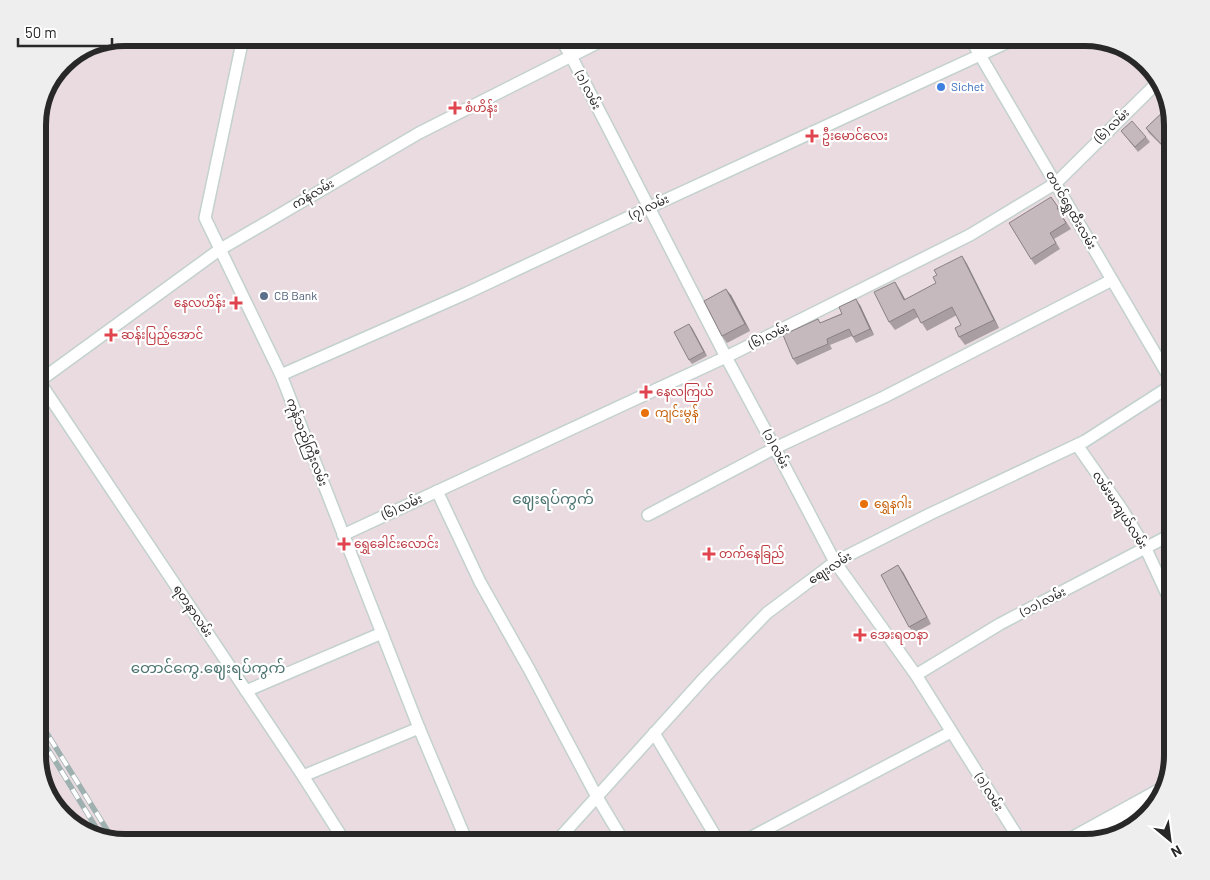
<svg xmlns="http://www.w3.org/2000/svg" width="1210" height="880" font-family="Barlow,'Noto Sans Myanmar',sans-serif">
  <rect width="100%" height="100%" fill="#e9dbe0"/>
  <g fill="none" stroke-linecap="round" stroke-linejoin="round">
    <g stroke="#c3d1cf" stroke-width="14">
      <g id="street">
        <path d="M243 38 205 218 281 375 419 728 467 842"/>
        <path d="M560 38 571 56 726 357 775 448 835 562 916 675 1021 842"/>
        <path d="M970 38 1172 382"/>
        <path d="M281 375 467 293 648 208 1017 38"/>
        <path d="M39 381 303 776 345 842"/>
        <path d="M38 382 219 250 419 133 607 38"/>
        <path d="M1077 445 1123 511 1146 549 1172 605"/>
        <path d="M437 491 480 582 529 669 597 797 624 842"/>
        <path d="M648 515 775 448 884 397 1112 280"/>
        <path d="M343 535 726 357 970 235 1056 183 1159 81"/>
        <path d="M916 675 1000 624 1172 534"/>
        <path d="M246 691 382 633"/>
        <path d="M654 733 719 842"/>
        <path d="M303 776 419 728"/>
        <path d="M556 842 706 676 767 613 835 562 930 514 1085 441 1172 385"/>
        <path d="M742 842 951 732"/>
      </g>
    </g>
    <g stroke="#c3d1cf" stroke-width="19">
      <path id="secondary" d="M1069 842 1160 792"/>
    </g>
    <use href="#street" stroke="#fff" stroke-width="11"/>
    <use href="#secondary" stroke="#fff" stroke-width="16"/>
    <g stroke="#9eb1b0" stroke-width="5.5">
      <g id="rail">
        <path d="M38 719 112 838"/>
        <path d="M38 733 100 834"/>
      </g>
    </g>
    <use href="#rail" stroke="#fff" stroke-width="4" stroke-dasharray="11" stroke-linecap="butt"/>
  </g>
  <g fill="#a99fa3">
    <path d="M1166 99 1172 125V144L1166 150 1149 133 1146 128 1167 108Z"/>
    <path d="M1121 131 1146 137 1150 142 1138 152Z"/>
    <path d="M1051 197 1062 213 1061 214 1071 229 1054 239 1060 249 1035 265 1031 259Z"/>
    <path d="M962 256 967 264 999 328 965 345 959 337 961 325 957 315 927 331 918 317 895 330 889 322 900 290 905 300 936 283 937 275Z"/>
    <path d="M731 295 750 331 727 343 722 336Z"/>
    <path d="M860 305 874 335 856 343 852 336 830 345 832 349 797 365 793 359 818 319 820 323Z"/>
    <path d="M692 328 707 356 692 364 689 360Z"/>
    <path d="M903 572 931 624 914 633 909 627Z"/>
  </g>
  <g fill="#8a8284">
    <path d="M962 256 967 264 999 328 994 320Z"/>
    <path d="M895 282 900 290 910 308 904 300Z"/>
    <path d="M726 289 731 295 750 331 745 324Z"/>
    <path d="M856 299 860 305 874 335 870 329Z"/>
    <path d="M689 324 692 328 707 356 704 352Z"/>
    <path d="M898 565 903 572 931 624 927 617Z"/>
  </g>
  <g fill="#c5b9bd" stroke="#8a8284">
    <path d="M1166 99 1172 121 1169 123 1172 126V136L1163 146 1146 128 1167 108 1162 102Z"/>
    <path d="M1132 121 1146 137 1135 147 1121 131Z"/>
    <path d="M1051 197 1058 207 1057 208 1066 223 1050 233 1056 243 1031 259 1009 223Z"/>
    <path d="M962 256 994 320 959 337 955 328 961 325 952 307 921 323 914 309 889 322 874 292 895 282 904 300 936 283 933 277 937 275 934 270Z"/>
    <path d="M726 289 745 324 722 336 704 301Z"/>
    <path d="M856 299 870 329 853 337 849 329 827 339 828 344 793 359 783 335 818 319 820 323 842 314 839 307Z"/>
    <path d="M689 324 704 352 689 360 674 332Z"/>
    <path d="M1172 499V516L1165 503Z"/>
    <path d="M898 565 927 617 909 627 881 575Z"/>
  </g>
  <circle fill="#3f7fe0" stroke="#fff" stroke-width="2" cx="941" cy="87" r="5"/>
  <g fill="#e0444e" stroke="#fff" stroke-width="2">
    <path d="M452.5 100.5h5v5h5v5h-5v5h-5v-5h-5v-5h5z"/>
    <path d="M809.5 128.5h5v5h5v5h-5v5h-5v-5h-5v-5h5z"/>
    <path d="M233.5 295.5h5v5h5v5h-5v5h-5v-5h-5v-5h5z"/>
    <path d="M108.5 327.5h5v5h5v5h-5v5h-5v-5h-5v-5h5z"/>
    <path d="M643.5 384.5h5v5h5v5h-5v5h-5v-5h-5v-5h5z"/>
    <path d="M341.5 536.5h5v5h5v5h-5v5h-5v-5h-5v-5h5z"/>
    <path d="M706.5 546.5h5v5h5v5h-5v5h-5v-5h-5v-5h5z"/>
    <path d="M857.5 627.5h5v5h5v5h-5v5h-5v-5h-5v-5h5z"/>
  </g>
  <circle fill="#5c6f8a" stroke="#fff" stroke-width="2" cx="264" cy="296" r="5"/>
  <g fill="#e8710a" stroke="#fff" stroke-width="2">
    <circle cx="645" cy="413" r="5"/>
    <circle cx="864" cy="504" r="5"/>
  </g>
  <g text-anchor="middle" stroke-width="4.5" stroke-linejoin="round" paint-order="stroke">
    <g font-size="12" fill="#366cbe" stroke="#fff" text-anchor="start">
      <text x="951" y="91">Sichet</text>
    </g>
    <g font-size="12" fill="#282828" stroke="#fff">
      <text transform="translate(588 90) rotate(63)" y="4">(၁) လမ်း</text>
      <text transform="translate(1112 126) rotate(-45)" y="4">(၆) လမ်း</text>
      <text transform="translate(313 194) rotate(-30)" y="4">ကန်လမ်း</text>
      <text transform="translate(649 207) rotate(-25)" y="4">(၇) လမ်း</text>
      <text transform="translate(1071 210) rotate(60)" y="4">တပင်ရွှေထီးလမ်း</text>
      <text transform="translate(769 336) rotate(-27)" y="4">(၆) လမ်း</text>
      <text transform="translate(307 442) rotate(69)" y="4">ကုန်သည်ကြီးလမ်း</text>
      <text transform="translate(776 449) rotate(62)" y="4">(၁) လမ်း</text>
      <text transform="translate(402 507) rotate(-25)" y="4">(၆) လမ်း</text>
      <text transform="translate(1120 510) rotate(57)" y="4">လမ်းမကျယ်လမ်း</text>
      <text transform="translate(830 568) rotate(-33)" y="4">စျေးလမ်း</text>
      <text transform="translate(1043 602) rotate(-27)" y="4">(၁၁) လမ်း</text>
      <text transform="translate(193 611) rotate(56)" y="4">ရတနာလမ်း</text>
      <text transform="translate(989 792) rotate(58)" y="4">(၁) လမ်း</text>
    </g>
    <g font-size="12" fill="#be3a42" stroke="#fff" text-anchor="start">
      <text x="465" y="112">စံဟိန်း</text>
      <text x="822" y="140">ဦးမောင်လေး</text>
      <text x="226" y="307" text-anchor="end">နေလဟိန်း</text>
      <text x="121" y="339">ဆန်းပြည့်အောင်</text>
      <text x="656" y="396">နေလကြယ်</text>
      <text x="354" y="548">ရွှေခေါင်းလောင်း</text>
      <text x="719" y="558">တက်နေခြည်</text>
      <text x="870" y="639">အေးရတနာ</text>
    </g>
    <g font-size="12" fill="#4e5e75" stroke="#fff" text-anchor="start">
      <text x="274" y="300">CB Bank</text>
    </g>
    <g font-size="12" fill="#c56008" stroke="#fff" text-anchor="start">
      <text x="655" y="417">ကျင်းမွန်</text>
      <text x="874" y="508">ရွှေနဂါး</text>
    </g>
    <g font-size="15" fill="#4d7471" stroke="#fff">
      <text x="553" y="504">ဈေးရပ်ကွက်</text>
      <text x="208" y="673">တောင်ကွေ.ဈေးရပ်ကွက်</text>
    </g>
  </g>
  <path d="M0 0H1210V880H0ZM125 46H1085A79 79 0 0 1 1164 125V755A79 79 0 0 1 1085 834H125A79 79 0 0 1 46 755V125A79 79 0 0 1 125 46Z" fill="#eee" fill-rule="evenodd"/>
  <path fill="none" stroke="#282828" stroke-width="6" d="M125 46H1085A79 79 0 0 1 1164 125V755A79 79 0 0 1 1085 834H125A79 79 0 0 1 46 755V125A79 79 0 0 1 125 46Z"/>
  <g transform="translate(1170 840) rotate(151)" stroke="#ffffff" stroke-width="4" paint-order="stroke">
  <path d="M0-4L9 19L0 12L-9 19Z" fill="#282828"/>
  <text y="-8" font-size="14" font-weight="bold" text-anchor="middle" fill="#282828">N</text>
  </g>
  <path d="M18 38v8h94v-8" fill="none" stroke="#282828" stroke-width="2.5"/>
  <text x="25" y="38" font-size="15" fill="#282828" stroke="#ffffff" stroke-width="4" paint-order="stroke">50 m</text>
</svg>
